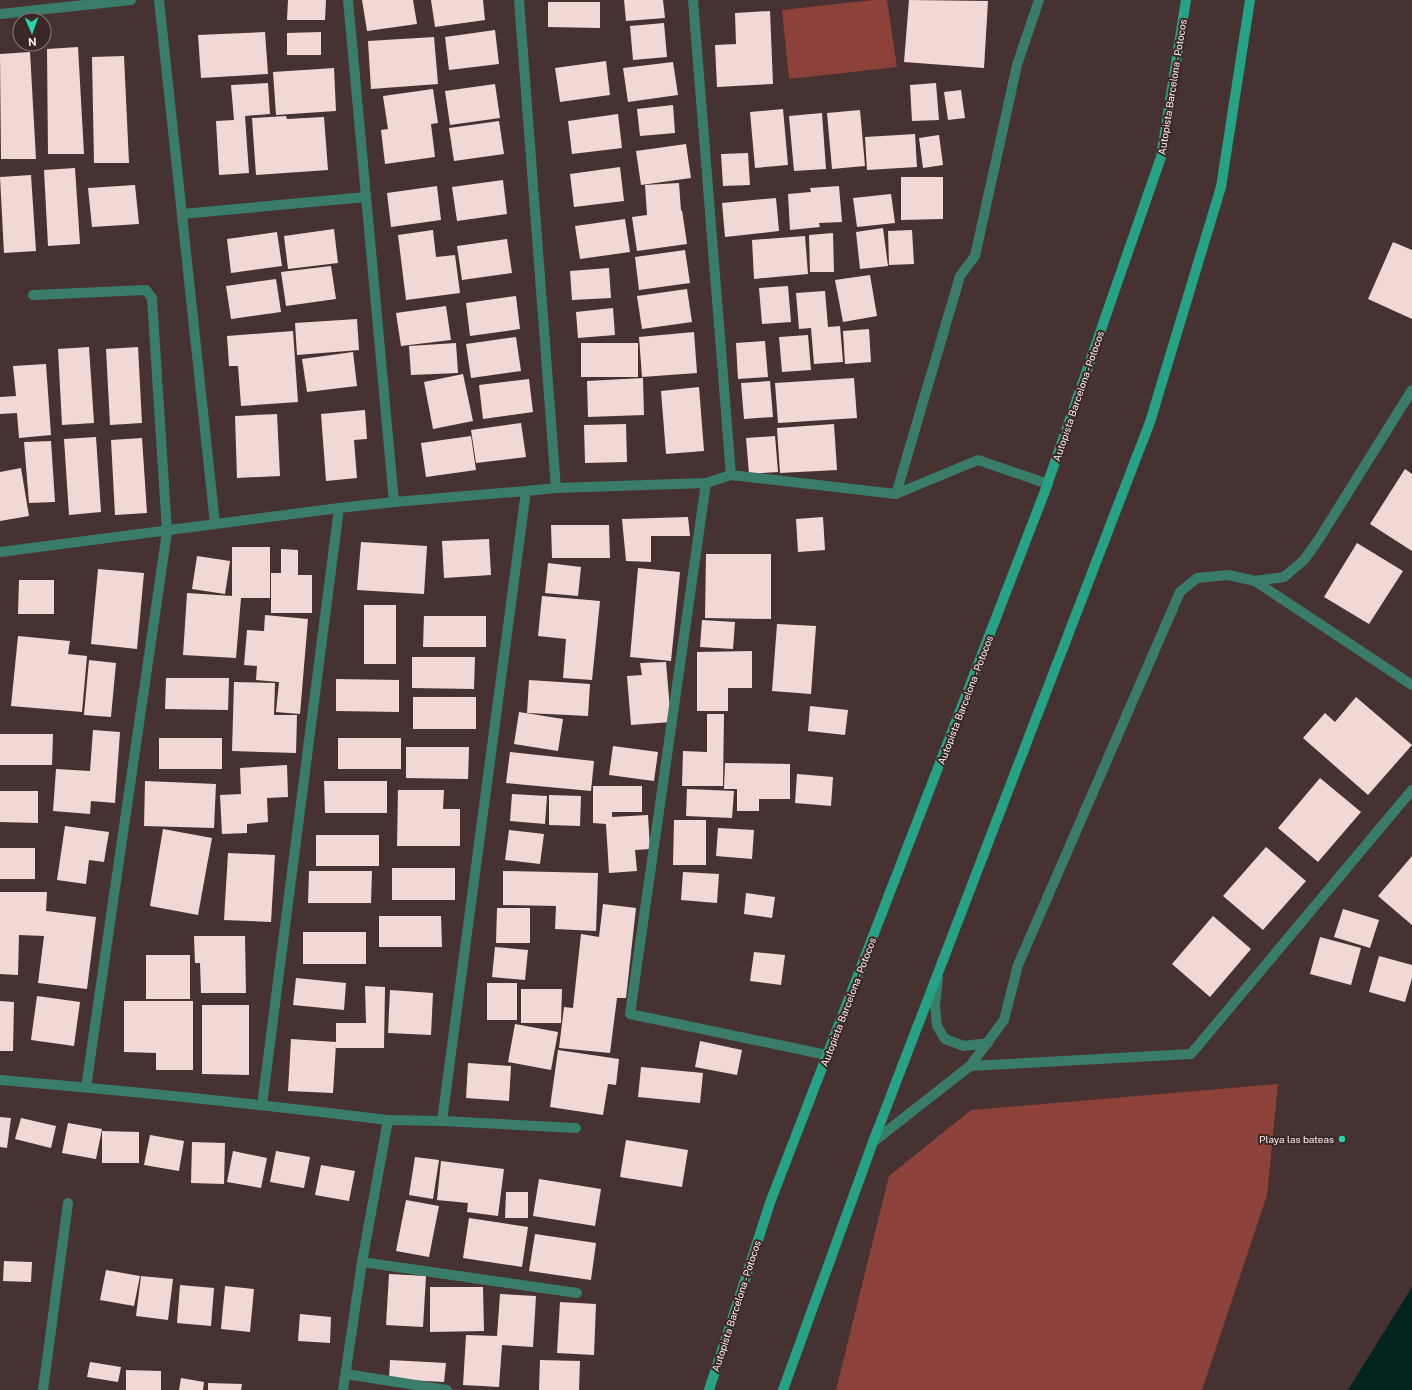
<svg xmlns="http://www.w3.org/2000/svg" width="1412" height="1390" font-family="'Public Sans',sans-serif">
  <rect width="100%" height="100%" fill="#463230"/>
  <g fill="#8c413a">
    <path d="M873 0H887L897 67 789 79 782 10Z"/>
    <path d="M1278 1084 1267 1195 1202 1390H836L889 1176 971 1110Z"/>
  </g>
  <path fill="#02241c" d="M1412 1287V1390H1348Z"/>
  <g fill="#f2d8d5">
    <path d="M288 0H326L325 20H287Z"/>
    <path d="M362 0H413L417 24 367 31Z"/>
    <path d="M431 0H483L485 20 435 27Z"/>
    <path d="M624 0H663L665 18 626 21Z"/>
    <path d="M909 0 988 1 984 68 904 62Z"/>
    <path d="M548 2H600V28L548 27Z"/>
    <path d="M770 11 773 84 717 87 715 45 736 44 735 13Z"/>
    <path d="M664 23 667 57 633 60 630 26Z"/>
    <path d="M495 30 499 64 449 70 445 37Z"/>
    <path d="M265 32 268 74 201 78 198 35Z"/>
    <path d="M321 32V55H287V33Z"/>
    <path d="M434 37 438 84 371 89 368 41Z"/>
    <path d="M78 47 84 154H48L47 49Z"/>
    <path d="M30 52 36 159H1L0 54Z"/>
    <path d="M124 56 129 163H94L92 57Z"/>
    <path d="M606 61 610 95 560 102 555 68Z"/>
    <path d="M673 62 678 95 628 102 623 68Z"/>
    <path d="M334 68 336 111 276 115 273 72Z"/>
    <path d="M268 83 270 114 245 116 249 173 219 175 216 121 234 120 231 85Z"/>
    <path d="M936 83 939 120 912 121 910 85Z"/>
    <path d="M495 84 500 118 450 125 445 91Z"/>
    <path d="M433 89 438 123 431 124 435 157 385 164 381 130 388 129 383 96Z"/>
    <path d="M961 90 965 118 948 120 944 92Z"/>
    <path d="M673 105 675 133 640 136 637 109Z"/>
    <path d="M783 109 788 165 755 168 750 112Z"/>
    <path d="M860 110 865 166 832 169 827 113Z"/>
    <path d="M822 113 826 169 794 171 789 116Z"/>
    <path d="M618 114 622 148 572 154 568 121Z"/>
    <path d="M286 116 287 119 324 117 328 170 256 175 252 118Z"/>
    <path d="M499 121 504 154 454 161 449 128Z"/>
    <path d="M915 134 917 167 867 170 865 137Z"/>
    <path d="M939 135 943 165 923 168 919 138Z"/>
    <path d="M686 144 691 178 641 185 636 151Z"/>
    <path d="M748 153 750 185 723 186 721 154Z"/>
    <path d="M620 167 624 201 574 207 570 174Z"/>
    <path d="M75 168 80 244 48 246 44 170Z"/>
    <path d="M31 175 36 251 4 253 0 177Z"/>
    <path d="M901 177H943V219L901 220Z"/>
    <path d="M503 180 507 214 457 221 452 187Z"/>
    <path d="M679 183 681 211 682 210 687 244 637 251 632 217 647 215 645 185Z"/>
    <path d="M135 185 139 224 92 227 88 188Z"/>
    <path d="M437 186 441 220 391 227 387 193Z"/>
    <path d="M839 186 842 222 819 223 820 227 790 230 788 194 811 192 810 188Z"/>
    <path d="M891 194 895 223 857 227 853 198Z"/>
    <path d="M776 198 779 231 725 237 722 203Z"/>
    <path d="M625 219 630 252 580 259 575 226Z"/>
    <path d="M883 228 888 266 860 269 856 232Z"/>
    <path d="M334 229 338 263 288 269 284 236Z"/>
    <path d="M433 230 436 257 455 255 460 293 406 300 398 235Z"/>
    <path d="M912 230 914 264 889 265 888 231Z"/>
    <path d="M277 232 282 266 231 273 227 239Z"/>
    <path d="M833 233 834 272H810L809 235Z"/>
    <path d="M805 236 808 274 754 279 752 240Z"/>
    <path d="M507 239 512 273 462 280 457 246Z"/>
    <path d="M1393 242 1412 250V319L1368 299Z"/>
    <path d="M685 250 690 283 639 290 635 257Z"/>
    <path d="M331 266 336 299 286 306 281 272Z"/>
    <path d="M609 268 611 298 572 300 570 271Z"/>
    <path d="M870 275 877 316 843 322 835 280Z"/>
    <path d="M276 279 281 312 231 319 226 286Z"/>
    <path d="M788 286 791 322 762 324 759 288Z"/>
    <path d="M687 289 692 322 642 329 637 296Z"/>
    <path d="M825 291 828 327 840 326 843 362 814 364 811 328 799 329 796 293Z"/>
    <path d="M516 296 520 329 470 336 466 303Z"/>
    <path d="M446 306 451 340 401 346 396 313Z"/>
    <path d="M613 308 615 335 578 338 576 312Z"/>
    <path d="M357 319 359 350 297 355 295 323Z"/>
    <path d="M869 329 871 362 845 364 843 331Z"/>
    <path d="M293 331 298 402 241 406 238 366H229L227 336Z"/>
    <path d="M694 332 697 373 642 377 639 337Z"/>
    <path d="M808 335 811 370 782 372 779 337Z"/>
    <path d="M516 337 521 371 471 378 466 344Z"/>
    <path d="M765 341 768 377 738 379 736 343Z"/>
    <path d="M456 343 458 373 411 375 409 346Z"/>
    <rect x="581" y="343" width="57" height="34"/>
    <path d="M89 347 94 423 62 425 58 349Z"/>
    <path d="M138 347 142 423 110 425 106 349Z"/>
    <path d="M353 352 357 386 307 392 302 359Z"/>
    <path d="M46 364 51 435 19 438 17 413 0 414V397L16 396 13 366Z"/>
    <path d="M463 374 473 421 433 429 424 382Z"/>
    <path d="M643 378 644 415 588 417 587 381Z"/>
    <path d="M854 378 857 418 778 423 775 383Z"/>
    <path d="M529 379 533 412 483 419 479 385Z"/>
    <path d="M770 381 773 417 744 419 741 383Z"/>
    <path d="M699 387 704 451 666 454 661 391Z"/>
    <path d="M365 410 367 439 354 440 357 478 326 481 321 414Z"/>
    <path d="M277 414 280 476 237 478 235 416Z"/>
    <path d="M521 423 526 457 476 463 471 430Z"/>
    <path d="M626 424 627 462 585 463 584 425Z"/>
    <path d="M834 424 837 470 780 473 777 428Z"/>
    <path d="M471 436 476 470 426 477 421 443Z"/>
    <path d="M775 436 778 472 749 474 746 438Z"/>
    <path d="M96 437 101 512 69 515 64 439Z"/>
    <path d="M142 438 147 513 115 515 111 440Z"/>
    <path d="M51 441 55 502 29 503 24 442Z"/>
    <path d="M21 468 29 516 0 521V472Z"/>
    <path d="M1405 469 1412 474V551L1370 524Z"/>
    <path d="M688 517 690 536H651V562L626 561 622 519Z"/>
    <path d="M823 517 825 550 798 552 796 519Z"/>
    <path d="M551 525H609L610 558H552Z"/>
    <path d="M489 539 491 575 444 578 442 541Z"/>
    <path d="M361 542 427 546 424 594 357 590Z"/>
    <path d="M1357 543 1403 571 1369 624 1324 597Z"/>
    <path d="M232 547H270V598H241L236 658 183 655 187 593 232 596Z"/>
    <path d="M281 549 298 550V575H312V613H271V573H281Z"/>
    <path d="M706 554H771V619L705 618Z"/>
    <path d="M197 556 230 561 225 594 192 589Z"/>
    <path d="M548 563 581 567 578 596 545 593Z"/>
    <path d="M638 568 680 572 671 661 630 657Z"/>
    <path d="M98 569 144 573 137 649 91 644Z"/>
    <path d="M19 580H54V614H18Z"/>
    <path d="M542 596 600 601 592 680 563 678 566 639 538 636Z"/>
    <rect x="364" y="605" width="32" height="59"/>
    <path d="M265 615 308 619 300 714 276 712 279 682 256 680 257 666 244 665 247 630 264 631Z"/>
    <path d="M424 616H486V647H423Z"/>
    <path d="M702 620 735 622 733 649 700 647Z"/>
    <path d="M777 624 816 626 811 694 772 691Z"/>
    <path d="M18 636 70 641 68 654 87 656 82 712 11 706Z"/>
    <path d="M752 651V688H728V711H697V652Z"/>
    <path d="M412 657H475L474 689 412 688Z"/>
    <path d="M89 660 116 663 111 717 84 715Z"/>
    <path d="M666 662 671 722 631 725 627 676 642 675 640 663Z"/>
    <path d="M166 678H229L228 710 165 709Z"/>
    <path d="M336 679 399 680V712L336 711Z"/>
    <path d="M529 680 590 684 588 716 527 713Z"/>
    <path d="M234 682 275 683 274 715H297L296 753 232 751Z"/>
    <rect x="413" y="697" width="63" height="32"/>
    <path d="M1356 697 1412 745 1368 795 1303 738 1325 713 1335 722Z"/>
    <path d="M810 706 848 710 845 735 808 731Z"/>
    <path d="M519 712 563 719 558 751 514 744Z"/>
    <path d="M707 714H724L723 786H682L683 751 707 752Z"/>
    <path d="M93 730 120 732 115 803 91 801 90 814 53 811 56 769 90 771Z"/>
    <path d="M0 734H53L52 765H0Z"/>
    <rect x="159" y="738" width="63" height="31"/>
    <rect x="338" y="738" width="63" height="31"/>
    <path d="M613 746 658 752 654 781 609 775Z"/>
    <path d="M406 747H469L468 779 406 778Z"/>
    <path d="M510 752 594 761 591 791 506 783Z"/>
    <path d="M725 763 790 764V799H759V811H737V789H724Z"/>
    <path d="M287 765 288 797 267 798 268 822 247 824V833L222 834 220 795 241 794 240 768Z"/>
    <path d="M797 774 833 777 831 806 795 803Z"/>
    <path d="M1320 778 1361 812 1318 862 1278 828Z"/>
    <path d="M145 781 216 784 214 828 144 826Z"/>
    <path d="M324 781H387V813H325Z"/>
    <path d="M593 786H642V812H612V817L648 815 650 849 635 850 637 871 609 873 606 824 593 823Z"/>
    <path d="M687 789 734 791 732 818 686 816Z"/>
    <path d="M398 790H444L443 809H460V846H397Z"/>
    <path d="M0 791H38V823L0 822Z"/>
    <path d="M512 794 547 796 545 824 510 821Z"/>
    <path d="M549 795 581 796 580 826 549 825Z"/>
    <path d="M674 820H706V865H673Z"/>
    <path d="M65 826 109 832 104 862 89 860 86 884 57 880Z"/>
    <path d="M718 828 754 830 752 859 716 856Z"/>
    <path d="M163 829 212 838 198 915 150 906Z"/>
    <path d="M509 830 544 834 540 864 505 860Z"/>
    <rect x="316" y="835" width="63" height="31"/>
    <path d="M1266 847 1306 881 1263 930 1223 896Z"/>
    <rect x="0" y="848" width="35" height="31"/>
    <path d="M228 853 275 855 271 922 224 920Z"/>
    <path d="M1412 856V925L1378 896Z"/>
    <rect x="392" y="868" width="63" height="32"/>
    <path d="M309 871H372L371 903H308Z"/>
    <path d="M503 871 598 873 596 931 555 929 556 906 503 905Z"/>
    <path d="M683 872 719 874 717 903 681 900Z"/>
    <path d="M0 892H47L46 911 96 917 87 989 38 983 44 936 19 935 18 975 0 974Z"/>
    <path d="M746 893 775 897 772 918 744 914Z"/>
    <path d="M603 904 636 908 626 998H617L610 1053 559 1048 564 1007 573 1008 581 934 599 937Z"/>
    <path d="M497 908H530V943H496Z"/>
    <path d="M1343 909 1379 920 1370 948 1334 937Z"/>
    <path d="M379 916H441L442 947H379Z"/>
    <path d="M1213 916 1251 949 1210 997 1172 964Z"/>
    <rect x="303" y="932" width="63" height="32"/>
    <path d="M194 936H245L246 993H201L200 963H195Z"/>
    <path d="M1320 937 1361 948 1351 985 1310 974Z"/>
    <path d="M495 947 528 950 525 980 492 977Z"/>
    <path d="M754 952 785 955 781 985 750 981Z"/>
    <rect x="146" y="955" width="44" height="44"/>
    <path d="M1379 956 1412 965V978L1405 1002 1369 992Z"/>
    <path d="M296 978 346 983 344 1010 293 1005Z"/>
    <rect x="487" y="983" width="30" height="37"/>
    <path d="M365 986 385 987 384 1048H336V1044L333 1093 288 1091 291 1039 336 1042V1023H366Z"/>
    <path d="M521 989H562L561 1023H521Z"/>
    <path d="M390 990 433 993 431 1035 388 1033Z"/>
    <path d="M37 996 80 1002 74 1046 31 1040Z"/>
    <path d="M0 1001 14 1002 13 1051H0Z"/>
    <path d="M124 1001H193V1070H156V1053L124 1052Z"/>
    <path d="M202 1005H249V1075L202 1074Z"/>
    <path d="M515 1024 558 1032 551 1070 508 1062Z"/>
    <path d="M700 1041 742 1050 737 1075 695 1067Z"/>
    <path d="M558 1050 619 1059 616 1085 608 1084 603 1115 550 1107Z"/>
    <path d="M468 1063 511 1066 509 1101 466 1098Z"/>
    <path d="M641 1067 703 1073 700 1103 638 1097Z"/>
    <path d="M0 1117 11 1118 7 1148 0 1147Z"/>
    <path d="M21 1118 56 1126 51 1148 15 1139Z"/>
    <path d="M68 1123 102 1129 96 1159 62 1153Z"/>
    <path d="M102 1131 139 1132V1163H102Z"/>
    <path d="M150 1135 184 1141 179 1171 144 1165Z"/>
    <path d="M626 1140 688 1150 682 1187 620 1177Z"/>
    <path d="M192 1142 225 1143 224 1184 191 1183Z"/>
    <path d="M233 1151 267 1158 261 1188 227 1182Z"/>
    <path d="M276 1151 310 1157 304 1188 270 1182Z"/>
    <path d="M415 1157 439 1160 433 1199 409 1195Z"/>
    <path d="M441 1161 504 1169 498 1216 467 1212 468 1203 437 1200Z"/>
    <path d="M321 1165 355 1171 349 1201 315 1195Z"/>
    <path d="M539 1179 601 1189 595 1226 533 1216Z"/>
    <path d="M506 1192H528V1218H505Z"/>
    <path d="M406 1200 439 1206 429 1257 396 1251Z"/>
    <path d="M469 1218 528 1227 522 1267 463 1258Z"/>
    <path d="M535 1234 596 1243 591 1280 529 1271Z"/>
    <path d="M4 1261 32 1262 31 1282 3 1281Z"/>
    <path d="M106 1270 140 1276 134 1306 100 1300Z"/>
    <path d="M389 1274 426 1276 423 1327 386 1325Z"/>
    <path d="M141 1276 173 1279 168 1320 136 1316Z"/>
    <path d="M180 1285 214 1288 211 1326 177 1323Z"/>
    <path d="M225 1286 254 1289 250 1332 221 1329Z"/>
    <path d="M430 1287H483L484 1331 430 1332Z"/>
    <path d="M500 1294 536 1296 533 1347 502 1345 499 1387 463 1385 466 1335 497 1336Z"/>
    <path d="M560 1302 596 1304 594 1355 557 1353Z"/>
    <path d="M300 1314 331 1317 330 1343 298 1341Z"/>
    <path d="M390 1360 446 1363 444 1382 389 1379Z"/>
    <path d="M540 1360 580 1361 579 1390H539Z"/>
    <path d="M90 1362 121 1367 118 1382 87 1377Z"/>
    <path d="M126 1370 161 1371V1390H126Z"/>
    <path d="M181 1378 204 1382 203 1390H179Z"/>
    <path d="M208 1383 242 1384 241 1390H208Z"/>
  </g>
  <g fill="none" stroke-linecap="round" stroke-linejoin="round">
    <g stroke="#397c6a" stroke-width="10">
      <path d="M33 295 146 290 152 298 167 532"/>
      <path d="M706 483 630 1014 827 1055"/>
      <path d="M346 1374 447 1390"/>
    </g>
    <g stroke="#397c6a" stroke-width="10">
      <path d="M159 0 215 524"/>
      <path d="M348 0 394 502"/>
      <path d="M0 14 131 0"/>
      <path d="M182 214 366 197"/>
      <path d="M731 475 896 494 978 460 1048 484"/>
      <path d="M556 488 706 483 731 475 693 0"/>
      <path d="M896 494 960 276 975 256 1017 65 1039 0"/>
      <path d="M0 552 339 508 394 502 526 491"/>
      <path d="M1255 581 1412 685"/>
      <path d="M938 978 935 1006 937 1026 945 1039 964 1046 988 1043"/>
      <path d="M970 1066 1004 1020 1018 965 1180 592 1197 578 1228 575 1255 581 1284 577 1304 560 1319 539 1412 390"/>
      <path d="M0 1080C130 1091 259 1104 388 1120"/>
      <path d="M86 1087 167 532"/>
      <path d="M262 1105 339 508"/>
      <path d="M442 1121 576 1128"/>
      <path d="M873 1142 970 1066 1191 1054 1412 790"/>
      <path d="M362 1262 577 1293"/>
      <path d="M43 1390 68 1203"/>
      <path d="M343 1390 362 1262 388 1120 442 1121 526 491 556 488 519 0"/>
    </g>
    <g stroke="#26a285" stroke-width="10">
      <path d="M709 1390 771 1200 1045 491 1161 157 1186 0"/>
      <path d="M783 1390 873 1142 1150 422 1221 187 1250 0"/>
    </g>
  </g>
  <circle fill="#25d5ae" stroke="#3b2826" stroke-width="1.5" cx="1342" cy="1139" r="4"/>
  <g text-anchor="middle" stroke-width="4" stroke-linejoin="round" paint-order="stroke">
    <g font-size="10" fill="#fff1ef" stroke="#3b2826">
      <text transform="translate(1172 87) rotate(-81)" y="4">Autopista Barcelona - Potocos</text>
      <text transform="translate(1078 396) rotate(-71)" y="4">Autopista Barcelona - Potocos</text>
      <text transform="translate(965 700) rotate(-69)" y="4">Autopista Barcelona - Potocos</text>
      <text transform="translate(848 1002) rotate(-69)" y="4">Autopista Barcelona - Potocos</text>
      <text transform="translate(736 1306) rotate(-72)" y="4">Autopista Barcelona - Potocos</text>
    </g>
    <g font-size="10" fill="#fff1ef" stroke="#3b2826" text-anchor="end">
      <text x="1334" y="1143">Playa las bateas</text>
    </g>
  </g>
  <g transform="translate(32 32) rotate(178)"><circle r="19" fill="#3b2826" stroke="#897876"/>
  <path d="M0-3L7 15L0 10L-7 15Z" fill="#25d5ae"/>
  <text y="-6" font-size="11" font-weight="bold" text-anchor="middle" fill="#fff1ef">N</text>
  </g>
</svg>
